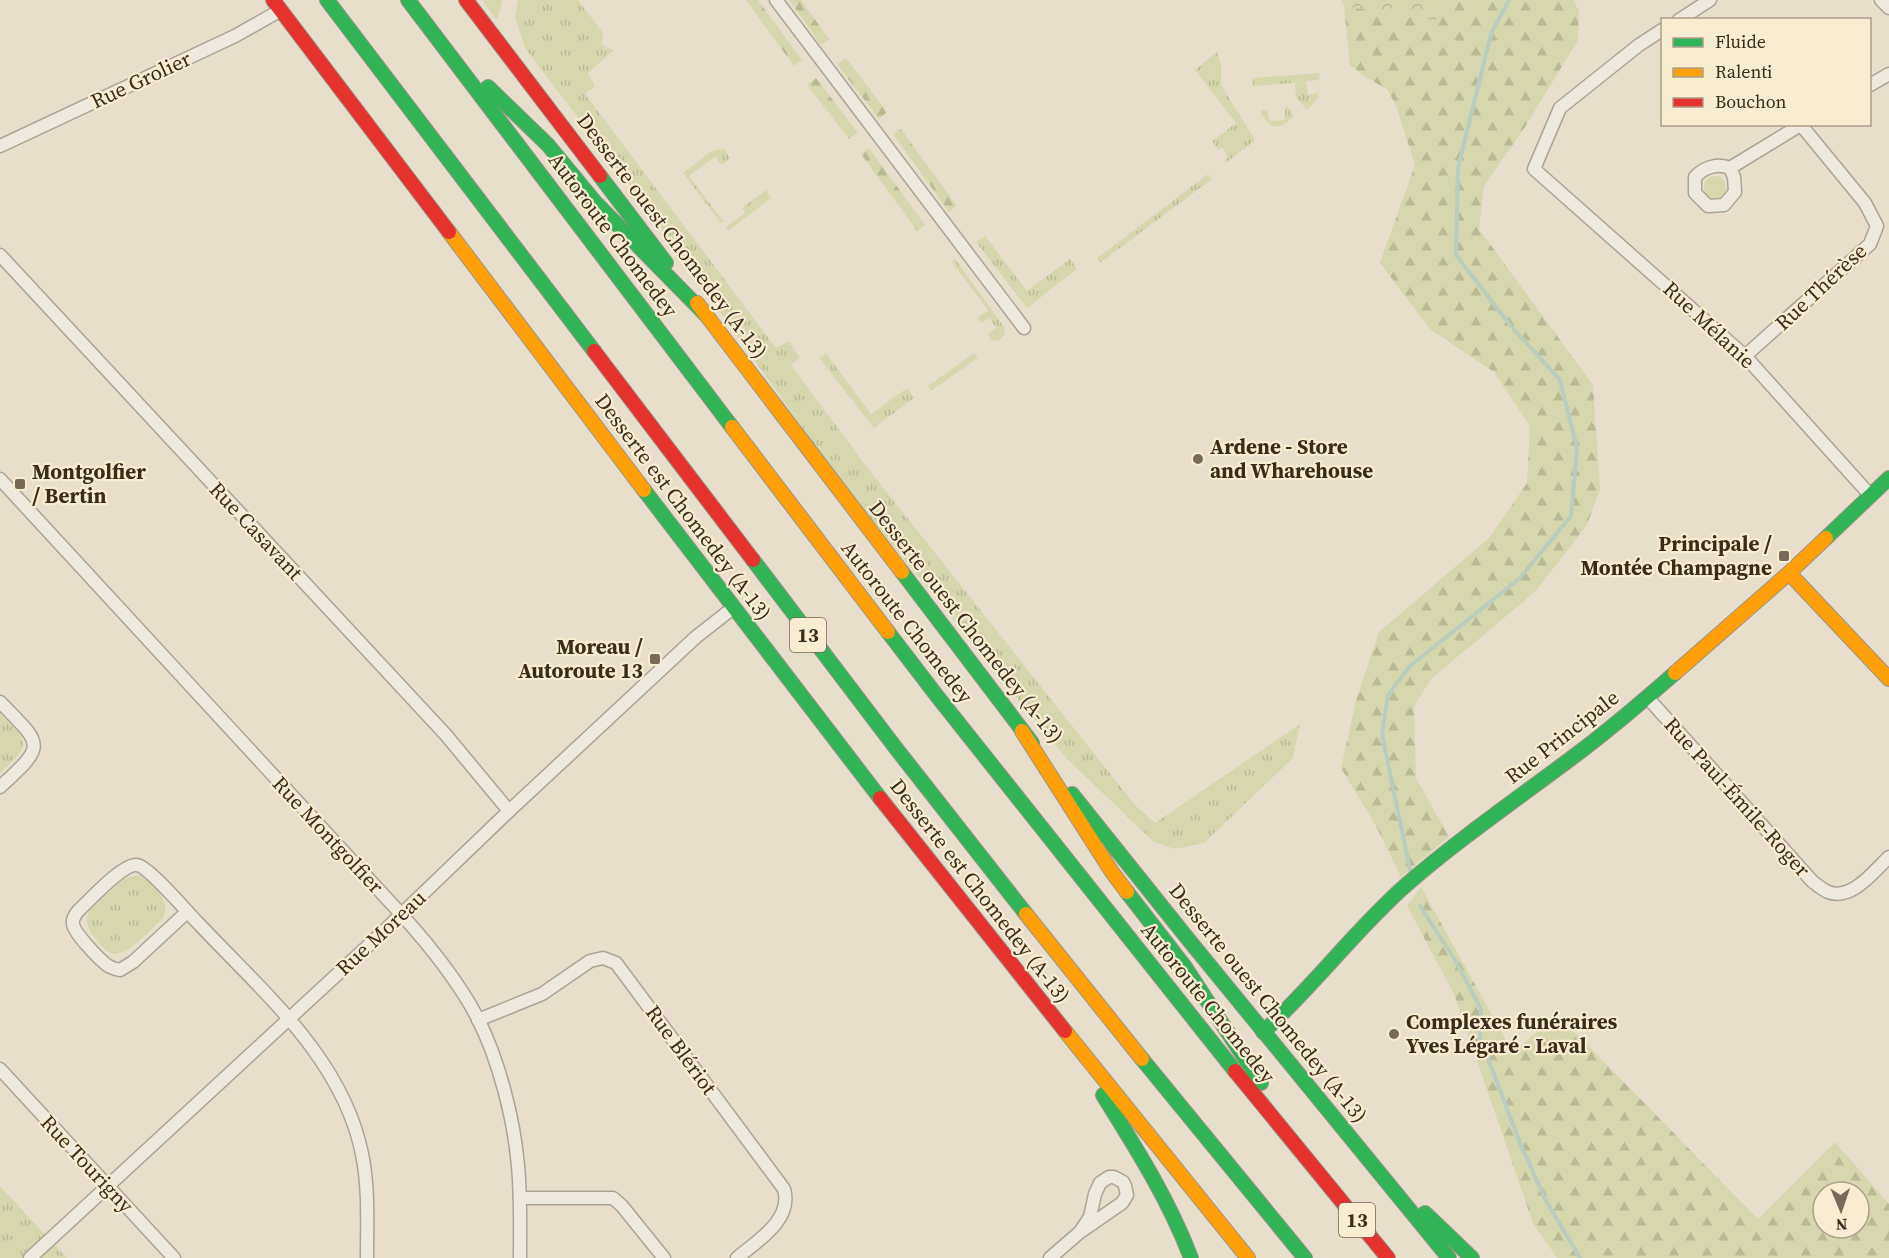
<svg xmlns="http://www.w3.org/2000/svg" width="1889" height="1258" font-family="'Source Serif 4',serif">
  <defs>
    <pattern id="grass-tufts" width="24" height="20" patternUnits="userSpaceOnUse" patternTransform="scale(1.5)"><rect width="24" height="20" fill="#d7d7ad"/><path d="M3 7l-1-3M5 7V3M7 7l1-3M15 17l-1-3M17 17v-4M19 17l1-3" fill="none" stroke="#b9b994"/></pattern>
    <pattern id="forest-firs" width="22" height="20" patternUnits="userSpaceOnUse" patternTransform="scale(1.5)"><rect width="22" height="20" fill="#d7d7ad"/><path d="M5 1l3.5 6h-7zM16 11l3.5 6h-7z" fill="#b9b994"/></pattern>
    <pattern id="park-crowns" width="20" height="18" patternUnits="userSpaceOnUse" patternTransform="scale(1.5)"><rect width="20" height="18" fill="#d7d7ad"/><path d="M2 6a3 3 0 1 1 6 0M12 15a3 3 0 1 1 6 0" fill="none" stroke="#b9b994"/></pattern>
  </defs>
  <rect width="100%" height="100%" fill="#e7dfcc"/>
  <g fill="url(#grass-tufts)">
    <path d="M482 0H502L498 17 496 19Z"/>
    <path d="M518 0H578L603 33 602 43 607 48 614 50 588 73 595 86 585 94 776 348 789 341 800 358 791 365 863 462 1135 805 1155 823 1300 724 1293 758 1204 843 1175 849 1154 842 1067 759 842 483 636 194 525 48 515 17Z"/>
    <path d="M1217 52 1221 65V85L1255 140 1226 163 1225 160 1228 157 1222 147 1218 150 1212 141 1236 123 1195 70Z"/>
    <path d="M1320 73 1319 80 1306 81 1308 95 1318 93 1319 97 1307 110 1296 97 1295 83 1253 86 1252 78Z"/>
    <path d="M1288 106 1294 116C1287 123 1281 128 1271 126L1261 114V110L1267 109 1269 121 1285 120V109Z"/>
    <path d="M719 149H724L730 158 722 165 715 157 689 176 724 222 721 223 683 173 710 152Z"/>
    <path d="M1208 174 1212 179 1100 263 1097 258Z"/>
    <circle cx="1715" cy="187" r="11"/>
    <path d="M766 190 771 198 728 231 726 227 745 213 742 208Z"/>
    <path d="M985 236 1027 291 1070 259 1077 269 1027 308 976 242Z"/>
    <path d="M955 259 1005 328V334L1000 340 995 341 990 339 988 334 996 328 990 318 981 323 977 318 988 310 952 262Z"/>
    <path d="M826 353 871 414 907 388 914 398 874 428 819 358Z"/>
    <path d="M974 353 978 358 931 391 928 386Z"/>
    <path d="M0 714C31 742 30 746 0 773Z"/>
    <path d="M139 875C153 882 172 902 163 918 152 928 126 959 111 953 104 950 99 942 94 937 87 928 85 922 89 911L125 878Z"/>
    <path d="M0 1186 67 1258H0Z"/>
  </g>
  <g fill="url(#forest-firs)" fill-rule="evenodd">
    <path d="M746 0H758L802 60 794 66Z"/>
    <path d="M789 0H801L829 39 821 45Z"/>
    <path d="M1445 0H1574L1579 12 1578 40 1525 127 1484 186 1479 229 1593 385 1600 489 1587 525 1536 591 1431 679 1414 706 1416 778 1449 837 1401 877 1376 826 1341 768 1357 697 1379 632 1490 537 1527 483 1530 426 1494 372 1430 329 1380 263 1415 165 1396 106 1388 90 1364 76 1350 65 1344 6 1436 21Z"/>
    <path d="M846 58 887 112 879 119 837 64Z"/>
    <path d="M816 78 858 133 849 139 807 85Z"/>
    <path d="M901 129 957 206 949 212 893 134Z"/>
    <path d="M869 148 925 225 917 231 861 154Z"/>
    <path d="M1421 887 1513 1053 1557 1014 1758 1219 1835 1142 1889 1204V1258H1557L1533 1223 1454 994 1407 906ZM1823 1192H1859V1228H1823Z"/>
  </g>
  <path fill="url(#park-crowns)" d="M1341 0H1445L1436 21 1344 6Z"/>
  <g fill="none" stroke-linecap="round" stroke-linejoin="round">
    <g stroke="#b8ccbf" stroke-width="4">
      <path d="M1410 870 1382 734 1388 695 1410 666 1520 578 1571 516 1577 448 1560 380 1510 325 1456 255 1458 168 1491 34 1509 0"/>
      <path d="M1420 906 1455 960 1481 1009 1480 1037 1520 1143 1545 1199 1580 1258"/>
    </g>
    <g stroke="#aca396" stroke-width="15">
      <g id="street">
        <path d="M776 0 1024 328"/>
        <path d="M1881 0 1889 8"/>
        <path d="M1679 20 1710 0"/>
        <path d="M1662 30 1639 45 1560 108 1534 169 1745 356 1870 495"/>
        <path d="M1870 85 1889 74"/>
        <path d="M0 146 235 36 281 10"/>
        <path d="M1730 168 1734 177 1735 192 1724 205 1708 206 1695 193V177C1704 167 1718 163 1730 168L1802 124"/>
        <path d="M0 255 446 735 509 811"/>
        <path d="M1745 356 1870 244 1877 226 1865 203 1801 125"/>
        <path d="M0 479 401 914C430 946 457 979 477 1017 499 1060 514 1119 518 1166 521 1197 520 1228 520 1258"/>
        <path d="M1647 697 1812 881C1817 885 1823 890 1828 892 1852 901 1874 871 1889 857"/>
        <path d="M0 702C43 746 47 744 0 787"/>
        <path d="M187 912 133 962 120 970C115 969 111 968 107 965 99 959 74 933 73 924 72 919 75 915 78 911 89 901 123 863 137 865 148 866 189 914 199 924 263 992 343 1059 362 1154 369 1188 367 1223 367 1258"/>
        <path d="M478 1020 542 994 590 961 603 958 616 963 784 1189C793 1220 757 1241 737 1258"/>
        <path d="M0 1069 174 1258"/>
        <path d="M520 1198H613L622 1206 664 1258"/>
        <path d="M30 1258 383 932 509 811 696 637 733 608"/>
        <path d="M1050 1258 1080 1232 1122 1203 1127 1195 1125 1186 1123 1182 1114 1177H1109L1100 1183 1095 1194 1090 1217 1080 1232"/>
      </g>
    </g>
    <g stroke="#9b9385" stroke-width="16">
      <g id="fast">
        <path d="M327 0 594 351"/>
        <path d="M408 0 732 427"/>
        <path d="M488 87 548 145 595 202 706 315"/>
        <path d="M600 176 666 263"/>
        <path d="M644 490 880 798"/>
        <path d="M1826 538 1889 478"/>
        <path d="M753 560 895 747 1026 914"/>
        <path d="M902 572 1032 743"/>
        <path d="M888 632 937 696 1235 1071"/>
        <path d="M1072 794 1188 939 1449 1258"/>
        <path d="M1127 892 1185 967 1261 1083"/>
        <path d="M1263 1032C1314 986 1355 930 1406 885 1459 839 1517 799 1573 757 1608 731 1642 702 1675 673"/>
        <path d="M1142 1059 1305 1258"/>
        <path d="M1103 1095C1136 1148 1169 1200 1191 1258"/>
        <path d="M1425 1213 1472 1258"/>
      </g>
    </g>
    <g stroke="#9b9385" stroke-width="16">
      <g id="slow">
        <path d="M449 232 644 490"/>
        <path d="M697 303 902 572"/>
        <path d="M732 427 888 632"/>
        <path d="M1789 573 1889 679"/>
        <path d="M1675 673 1789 573 1826 538"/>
        <path d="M1022 731 1112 872 1127 892"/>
        <path d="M1026 914 1142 1059"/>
        <path d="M1065 1031 1248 1258"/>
      </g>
    </g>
    <g stroke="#9b9385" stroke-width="16">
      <g id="jam">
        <path d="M273 0 449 232"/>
        <path d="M466 0 600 176"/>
        <path d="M594 351 753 560"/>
        <path d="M880 798 1065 1031"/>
        <path d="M1235 1071 1388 1258"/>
      </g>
    </g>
    <use href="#street" stroke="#eee9de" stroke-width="12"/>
    <use href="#fast" stroke="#30b455" stroke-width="14"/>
    <use href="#slow" stroke="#ff9f0a" stroke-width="14"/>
    <use href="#jam" stroke="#e5322d" stroke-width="14"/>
  </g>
  <g fill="#776a5a" stroke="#f8edd1" stroke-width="2">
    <circle cx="1198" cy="459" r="6"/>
    <rect x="14" y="478" width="12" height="12" rx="3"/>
    <rect x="1778" y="550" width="12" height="12" rx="3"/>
    <rect x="649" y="653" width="12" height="12" rx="3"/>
    <circle cx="1394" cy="1034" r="6"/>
  </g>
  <g text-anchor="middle" stroke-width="4.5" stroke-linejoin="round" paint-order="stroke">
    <g fill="#f8edd1" stroke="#746552" stroke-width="1.5">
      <rect x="790" y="618" width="36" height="34" rx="4.5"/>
      <rect x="1339" y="1203" width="36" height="34" rx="4.5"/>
    </g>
    <g font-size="20" font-weight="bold" fill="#3b2b1c">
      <text x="808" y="642">13</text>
      <text x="1357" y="1227">13</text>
    </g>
    <g font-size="21" fill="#3b2b1c" stroke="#f8edd1">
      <text transform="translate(141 80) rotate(-25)" y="7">Rue Grolier</text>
      <text transform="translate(613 235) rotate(53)" y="7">Autoroute Chomedey</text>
      <text transform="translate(672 236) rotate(53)" y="7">Desserte ouest Chomedey (A-13)</text>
      <text transform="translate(1821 287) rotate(-43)" y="7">Rue Thérèse</text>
      <text transform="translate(1709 325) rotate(43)" y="7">Rue Mélanie</text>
      <text transform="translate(683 507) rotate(53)" y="7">Desserte est Chomedey (A-13)</text>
      <text transform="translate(256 531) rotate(47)" y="7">Rue Casavant</text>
      <text transform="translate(907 622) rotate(52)" y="7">Autoroute Chomedey</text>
      <text transform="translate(966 622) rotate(52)" y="7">Desserte ouest Chomedey (A-13)</text>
      <text transform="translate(1562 737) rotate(-38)" y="7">Rue Principale</text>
      <text transform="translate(1737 797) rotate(48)" y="7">Rue Paul-Émile-Roger</text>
      <text transform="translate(328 835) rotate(47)" y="7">Rue Montgolfier</text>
      <text transform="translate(980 891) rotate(52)" y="7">Desserte est Chomedey (A-13)</text>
      <text transform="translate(381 933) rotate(-43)" y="7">Rue Moreau</text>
      <text transform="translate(1208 1003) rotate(51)" y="7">Autoroute Chomedey</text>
      <text transform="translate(1268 1003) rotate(51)" y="7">Desserte ouest Chomedey (A-13)</text>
      <text transform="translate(681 1050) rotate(54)" y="7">Rue Blériot</text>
      <text transform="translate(87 1164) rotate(47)" y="7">Rue Tourigny</text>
    </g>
    <g font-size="21" font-weight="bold" fill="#3b2b1c" stroke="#f8edd1" text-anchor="start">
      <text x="1210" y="454">Ardene - Store<tspan x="1210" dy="24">and Wharehouse</tspan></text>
      <text x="32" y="479">Montgolfier<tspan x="32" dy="24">/ Bertin</tspan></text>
      <text x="1772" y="551" text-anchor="end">Principale /<tspan x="1772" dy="24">Montée Champagne</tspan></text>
      <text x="643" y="654" text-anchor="end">Moreau /<tspan x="643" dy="24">Autoroute 13</tspan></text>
      <text x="1406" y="1029">Complexes funéraires<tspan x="1406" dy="24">Yves Légaré - Laval</tspan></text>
    </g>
  </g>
  <rect x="1661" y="18" width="210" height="108" fill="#f8edd1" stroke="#ac9f89" stroke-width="1.5"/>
  <rect x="1673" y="38" width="30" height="9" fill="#30b455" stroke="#ac9f89" stroke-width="1.5"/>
  <text x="1715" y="48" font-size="18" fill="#3b2b1c">Fluide</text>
  <rect x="1673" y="68" width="30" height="9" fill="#ff9f0a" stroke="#ac9f89" stroke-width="1.5"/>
  <text x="1715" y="78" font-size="18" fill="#3b2b1c">Ralenti</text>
  <rect x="1673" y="98" width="30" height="9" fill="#e5322d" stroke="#ac9f89" stroke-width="1.5"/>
  <text x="1715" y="108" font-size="18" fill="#3b2b1c">Bouchon</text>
  <g transform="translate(1841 1210) rotate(178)"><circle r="28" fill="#f8edd1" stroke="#ac9f89" stroke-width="1.5"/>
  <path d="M0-4.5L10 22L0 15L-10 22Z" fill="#776a5a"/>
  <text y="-9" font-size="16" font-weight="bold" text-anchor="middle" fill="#3b2b1c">N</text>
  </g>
</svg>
